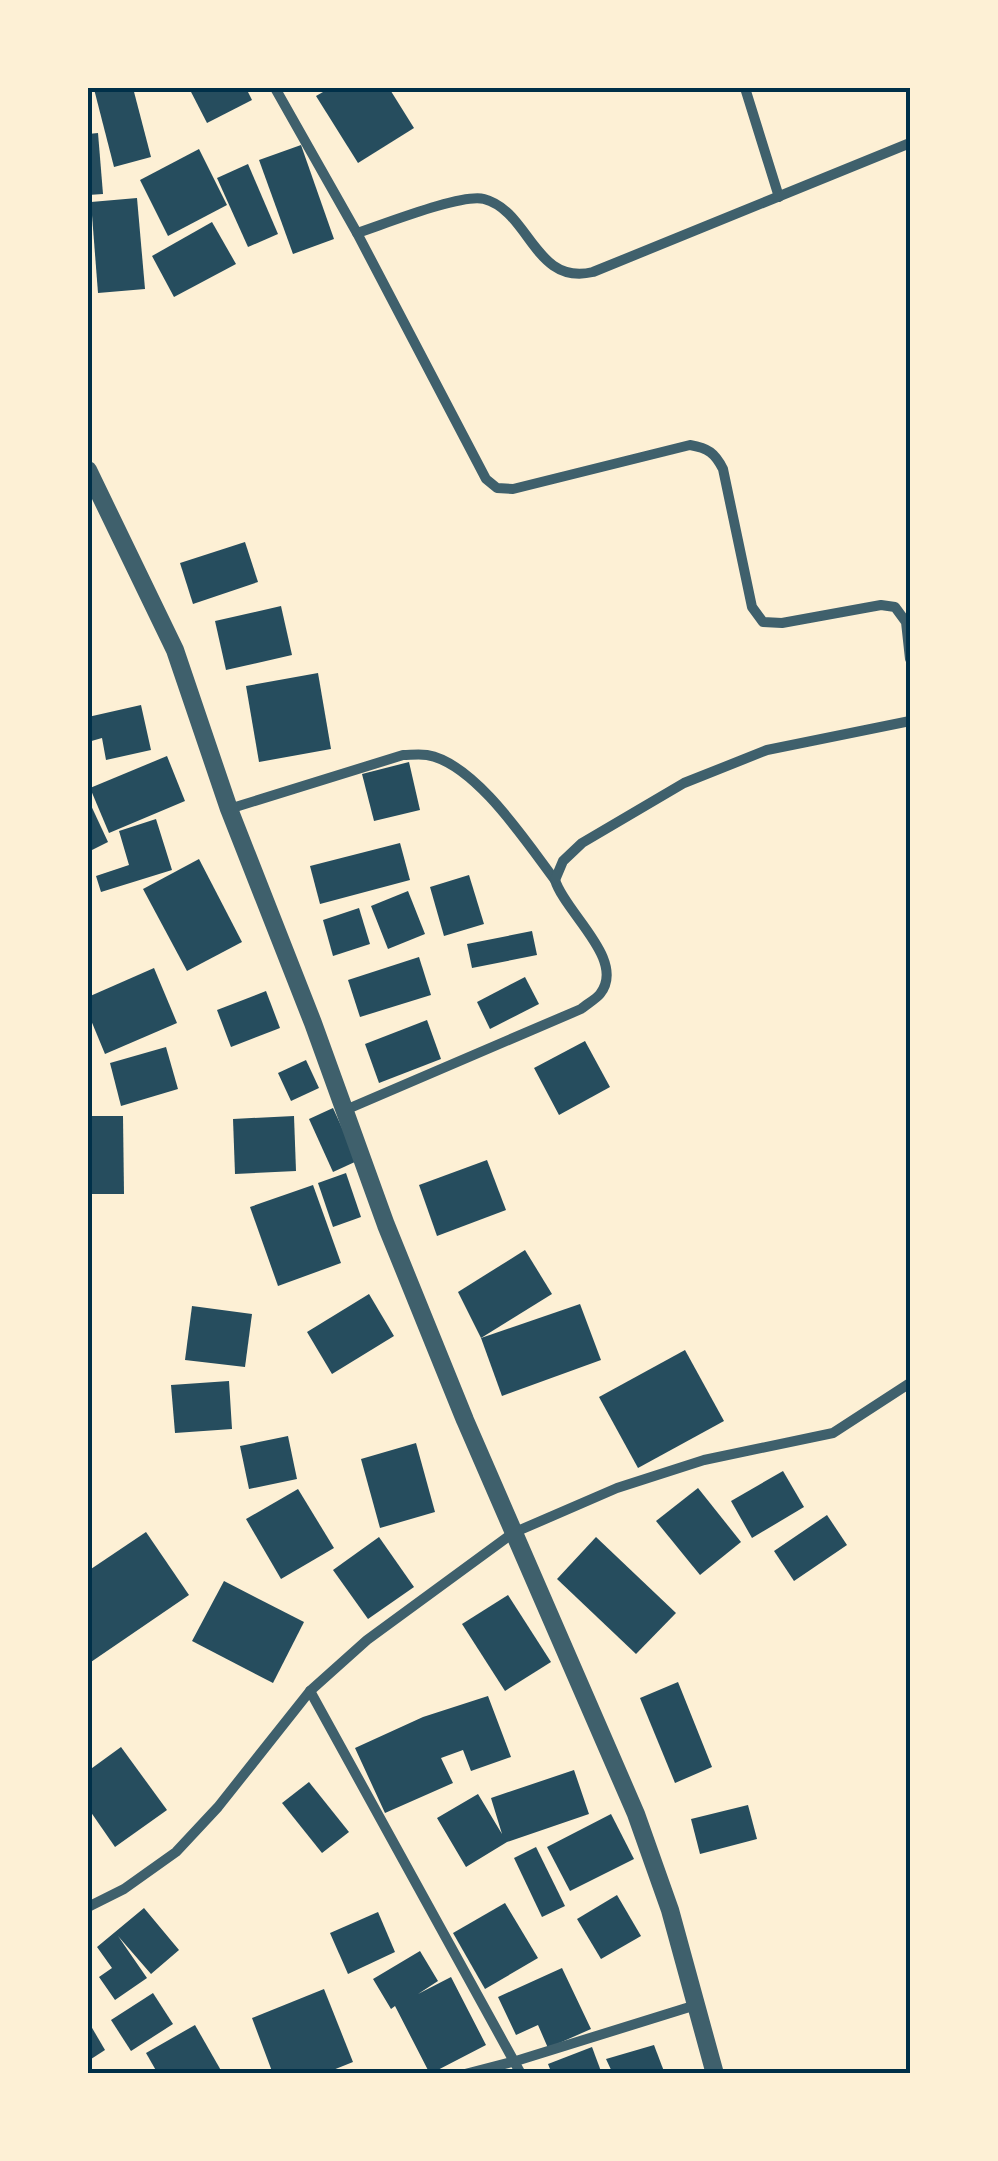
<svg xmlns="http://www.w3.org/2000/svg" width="998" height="2161" font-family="Literata,serif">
  <rect width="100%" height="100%" fill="#fdf0d5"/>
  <g fill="#264d5e">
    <path d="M100 88H133L151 157 114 167 94 89Z"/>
    <path d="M189 88H246L252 100 207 123Z"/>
    <path d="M330 88H389L414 128 358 163 316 96Z"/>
    <path d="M98 133 103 194 88 195V134Z"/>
    <path d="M301 145 334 239 293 254 259 160Z"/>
    <path d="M199 149 227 205 168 236 140 180Z"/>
    <path d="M248 164 278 234 248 247 217 178Z"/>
    <path d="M137 198 145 289 98 293 91 202Z"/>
    <path d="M212 222 236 264 174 297 152 256Z"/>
    <path d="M245 542 258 582 193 604 180 563Z"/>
    <path d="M281 606 292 655 226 670 215 621Z"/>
    <path d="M318 673 331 749 259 762 246 686Z"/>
    <path d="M141 705 151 750 106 760 102 738 88 742V717Z"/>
    <path d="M167 756 185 801 109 833 90 788Z"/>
    <path d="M409 762 420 810 374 821 362 774Z"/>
    <path d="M88 799 108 842 88 852Z"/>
    <path d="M156 819 172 870 101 892 96 876 129 865 119 831Z"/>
    <path d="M400 843 410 880 320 904 310 866Z"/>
    <path d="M199 859 242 942 187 971 143 889Z"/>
    <path d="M469 875 484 924 444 936 430 887Z"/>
    <path d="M408 891 425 934 388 949 371 906Z"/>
    <path d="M359 908 370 944 333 956 323 920Z"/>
    <path d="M532 931 537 955 472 968 467 944Z"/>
    <path d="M419 957 431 995 360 1017 348 980Z"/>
    <path d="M154 968 177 1023 105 1054 88 1013V997Z"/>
    <path d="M525 977 539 1004 490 1029 477 1002Z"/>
    <path d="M266 991 280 1028 231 1047 217 1010Z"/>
    <path d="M427 1020 441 1059 379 1083 365 1044Z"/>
    <path d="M585 1041 610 1087 559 1115 534 1068Z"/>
    <path d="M166 1047 178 1089 121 1106 110 1063Z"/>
    <path d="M306 1060 319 1088 291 1101 278 1073Z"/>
    <path d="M333 1108 357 1161 333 1172 309 1119Z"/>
    <path d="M88 1116H123L124 1194H88Z"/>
    <path d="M294 1116 296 1171 235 1174 233 1119Z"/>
    <path d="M487 1160 506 1210 437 1236 419 1185Z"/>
    <path d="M346 1173 361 1217 333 1227 318 1183Z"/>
    <path d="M313 1185 341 1263 278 1286 250 1207Z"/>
    <path d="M525 1250 552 1294 481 1338 458 1292Z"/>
    <path d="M369 1294 394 1336 332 1374 307 1332Z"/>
    <path d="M580 1304 601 1360 502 1396 481 1338Z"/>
    <path d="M192 1306 252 1314 245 1367 185 1360Z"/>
    <path d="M685 1350 724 1421 638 1468 599 1397Z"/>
    <path d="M229 1381 232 1429 175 1433 171 1385Z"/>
    <path d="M288 1436 297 1479 249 1489 240 1446Z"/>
    <path d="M416 1443 435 1512 380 1528 361 1459Z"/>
    <path d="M783 1471 804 1507 752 1538 731 1501Z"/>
    <path d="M698 1488 741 1542 700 1575 656 1521Z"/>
    <path d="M298 1489 334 1548 281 1579 246 1519Z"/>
    <path d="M827 1515 847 1545 794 1581 774 1551Z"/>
    <path d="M146 1532 189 1595 88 1664V1571Z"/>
    <path d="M379 1537 414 1587 368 1619 333 1570Z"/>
    <path d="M596 1537 676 1613 636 1654 557 1579Z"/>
    <path d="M224 1581 304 1622 273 1683 192 1641Z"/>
    <path d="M508 1595 551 1662 505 1691 462 1624Z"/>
    <path d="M678 1682 712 1767 675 1783 640 1698Z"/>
    <path d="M488 1696 511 1757 471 1771 463 1750 441 1758 453 1783 385 1813 355 1748 423 1717Z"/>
    <path d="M121 1747 167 1810 115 1847 88 1808V1771Z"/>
    <path d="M574 1770 589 1814 507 1842 466 1867 437 1818 478 1794 502 1834 491 1798Z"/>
    <path d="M309 1782 349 1832 322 1853 282 1803Z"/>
    <path d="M748 1805 757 1839 700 1854 691 1819Z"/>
    <path d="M611 1814 634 1859 570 1891 547 1847Z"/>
    <path d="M536 1847 565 1906 542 1917 514 1858Z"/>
    <path d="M617 1895 641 1936 601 1959 577 1919Z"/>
    <path d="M505 1903 538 1958 485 1989 453 1933Z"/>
    <path d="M144 1908 179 1950 151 1974 118 1936 147 1978 115 2000 99 1977 112 1968 97 1947Z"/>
    <path d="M378 1912 395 1952 348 1974 330 1933Z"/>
    <path d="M420 1951 438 1981 418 1994 451 1977 486 2045 430 2074 395 2006 391 2009 373 1979Z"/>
    <path d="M562 1968 591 2029 548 2048 538 2025 516 2035 498 1997Z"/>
    <path d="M324 1989 353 2062 323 2074H273L252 2018Z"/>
    <path d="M153 1993 173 2024 131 2051 111 2020Z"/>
    <path d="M88 2021 105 2050 88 2061Z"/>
    <path d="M195 2025 223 2074H158L146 2053Z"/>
    <path d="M654 2045 665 2074H613L606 2059Z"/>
    <path d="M592 2047 602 2074H552L548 2064Z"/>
  </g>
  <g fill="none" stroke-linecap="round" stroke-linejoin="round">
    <g stroke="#3f606c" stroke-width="10">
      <path d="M275 88 357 233 486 479 497 488 513 489 690 445C708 448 715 453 723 469L752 607 763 622 782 623 881 605 895 607 906 622 910 659"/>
      <path d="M745 88 779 197"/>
      <path d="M357 233C382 225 462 193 484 199 530 211 534 286 593 272L910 143"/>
      <path d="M229 809 403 755C410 755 419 754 427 755 475 763 527 843 555 880 565 913 627 960 600 994 596 999 587 1004 581 1009L343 1111"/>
      <path d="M555 880 563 861 582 843 684 783 767 750 910 721"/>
      <path d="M310 1691 521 2074"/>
      <path d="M88 1907 124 1889 176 1852 218 1807 310 1691 367 1640 513 1533 617 1488 704 1460 833 1433 910 1383"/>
      <path d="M465 2074 516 2061 696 2005"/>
    </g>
    <path stroke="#3f606c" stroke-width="18" d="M88 470 175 650 229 809 313 1023 386 1225 465 1420 636 1814 670 1910 715 2074"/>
  </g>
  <rect width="998" height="2161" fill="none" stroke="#fdf0d5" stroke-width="180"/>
  <rect x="90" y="90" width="818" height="1981" fill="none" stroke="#003049" stroke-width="4"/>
</svg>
